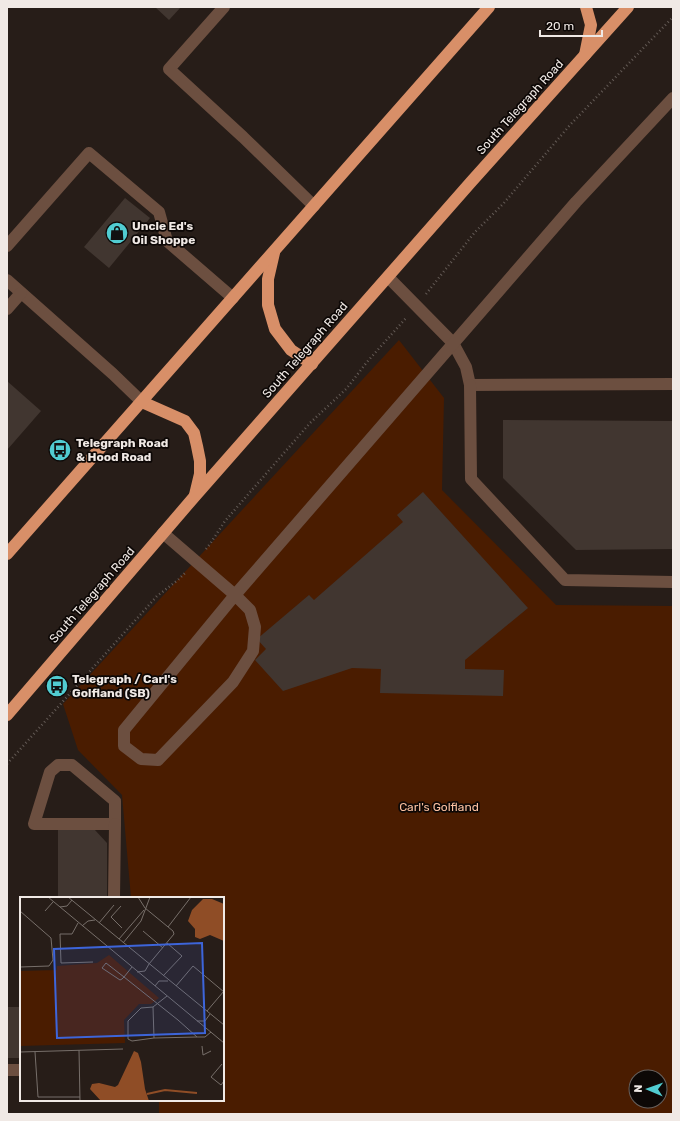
<svg xmlns="http://www.w3.org/2000/svg" width="680" height="1121" font-family="Rubik,sans-serif">
  <rect width="100%" height="100%" fill="#271d18"/>
  <path fill="#4a1c00" fill-rule="evenodd" d="M399 340 444 398 442 490 556 605 673 606V1114H159V1101H129V1100H223V898H131L122 795 78 750 63 704ZM636 1077H660V1101H636Z"/>
  <g fill="#413630">
    <path d="M155 7H181L169 20Z"/>
    <path d="M125 198 150 218 109 268 84 247Z"/>
    <path d="M7 381 41 411 7 450Z"/>
    <path d="M503 420 673 421V549L576 550 503 478Z"/>
    <path d="M423 492 528 608 465 660V669L504 670 503 696 380 693 381 669 352 668 283 691 255 660 266 649 257 639 309 595 314 600 403 522 397 515Z"/>
    <path d="M58 829H94L107 843V898H58Z"/>
    <rect x="7" y="1007" width="14" height="51"/>
  </g>
  <g fill="none" stroke-linecap="round" stroke-linejoin="round">
    <g stroke="#645b56" stroke-width="2.5" stroke-dasharray="1 3" stroke-linecap="butt">
      <path d="M426 294 475 232 503 204 570 125 673 17"/>
      <path d="M206 549 210 544 225 521 310 423 347 388 367 362 406 318"/>
      <path d="M7 764 157 596 178 580 185 573"/>
    </g>
    <g stroke="#6c4f40" stroke-width="12">
      <path d="M224 7 169 69 243 137 314 206"/>
      <path d="M7 246 89 153 159 212 167 241 233 298"/>
      <path d="M388 277 453 343 466 367 470 385 673 384"/>
      <path d="M7 280 113 374 142 402"/>
      <path d="M7 309 21 293"/>
      <path d="M470 385 471 479 565 580 673 582"/>
      <path d="M163 533 235 595 250 610 255 627 253 651 233 682 158 760 141 759 124 746V730L235 595 576 202 673 98"/>
      <path d="M58 765H72L115 801V824H34L50 772Z"/>
      <path d="M114 898 115 824"/>
      <path d="M7 1070H21"/>
    </g>
    <g stroke="#d88f68" stroke-width="12">
      <path d="M585 55 591 25 586 7"/>
      <path d="M274 253 268 279V305L275 329 291 350 312 364"/>
      <path d="M142 402 185 421 194 433 197 446 200 461V474L195 495"/>
      <path d="M7 554 489 7"/>
      <path d="M7 715 195 496 471 182 628 7"/>
    </g>
  </g>
  <defs>
    <g id="shop-disc" transform="scale(1.15)"><circle r="9.5" fill="#51ccd1" stroke="#0d0806"/><path d="M-5-2.5h2.3a2.7 3.5 0 0 1 5.4 0H5L5.5 6h-11ZM-1.5-2.5h3a1.5 2.3 0 0 0-3 0Z" fill="#111"/></g>
    <g id="bus-disc" transform="scale(1.15)"><circle r="9.5" fill="#51ccd1" stroke="#0d0806"/><path d="M-5-6H5V4H4V6H2V4H-2V6H-4V4H-5ZM-3.5-4V0h7V-4ZM-3.5 1.2v1.5H-2V1.2ZM2 1.2v1.5H3.5V1.2Z" fill="#111"/></g>
  </defs>
  <g fill-rule="evenodd">
    <use href="#shop-disc" x="117" y="233"/>
    <use href="#bus-disc" x="60" y="450"/>
    <use href="#bus-disc" x="57" y="686"/>
  </g>
  <g text-anchor="middle" stroke-width="3.5" stroke-linejoin="round" paint-order="stroke">
    <g font-size="12" fill="#f0e9e5" stroke="#0d0806">
      <text transform="translate(520 107) rotate(-48)" y="4">South Telegraph Road</text>
      <text transform="translate(305 350) rotate(-49)" y="4">South Telegraph Road</text>
      <text transform="translate(92 595) rotate(-49)" y="4">South Telegraph Road</text>
    </g>
    <g font-size="12" font-weight="bold" fill="#f0e9e5" stroke="#0d0806" text-anchor="start">
      <text x="132" y="230">Uncle Ed's<tspan x="132" dy="14">Oil Shoppe</tspan></text>
      <text x="76" y="447">Telegraph Road<tspan x="76" dy="14">&amp; Hood Road</tspan></text>
      <text x="72" y="683">Telegraph / Carl's<tspan x="72" dy="14">Golfland (SB)</tspan></text>
    </g>
    <g font-size="12" fill="#fcc1a1" stroke="#0d0806">
      <text x="439" y="811">Carl's Golfland</text>
    </g>
  </g>
  <g transform="translate(20 897)">
    <rect width="204" height="204" fill="#271d18"/>
    <path d="M89 58 139 101 131 107H119L104 123 105 146 0 149V74L37 73V69L77 66Z" fill="#4a1c00"/>
    <path d="M183 2H192L204 7V44L190 38 180 42 175 40V32L168 24 172 13ZM114 154 118 156 121 165 125 192 129 204H81L70 192 72 187 79 186 95 190 98 188Z" fill="#8f4d26"/>
    <path fill="none" stroke="#8f4d26" stroke-width="2" d="M127 197 145 193 177 196"/>
    <path fill="none" stroke="#776f6a" stroke-width="1" d="M28 0 204 146M48 0 204 128M118 0 125 11 153 34 154 37 129 67M101 9 91 20 102 31M40 10 47 9 52 3M0 14 31 41 33 63 29 69 0 70M25 14 33 5M58 26 52 37H40L41 66 73 65M79 26 94 8M62 29 68 24 75 23M148 30 171 0M123 34 143 51M99 42 124 13M103 46 121 24 130 0M112 70 104 80 102 82 100 83 82 71 86 66 104 80 158 123 177 140H185L191 135M117 75 125 74 129 67M143 79 162 59 147 46M135 89 139 84H148M156 89 173 69 204 95M147 99 133 110 134 141 177 140M133 110 121 111 108 124V142L112 144 134 141M187 114 204 94M177 124H185L190 117M182 149 183 158 191 154M59 153 60 204M0 155 103 152M15 155 18 200H60M202 167 191 180 201 188 204 184"/>
    <path fill="#3d65da" fill-opacity="0.15" stroke="#3d65da" stroke-width="2" d="M182 46 185 136 37 141 34 52Z"/>
    <rect width="204" height="204" fill="none" stroke="#f0e9e5" stroke-width="2"/>
  </g>
  <rect width="680" height="1121" fill="none" stroke="#f0e9e5" stroke-width="16"/>
  <g transform="translate(648 1089) rotate(272)"><circle r="19" fill="#0d0806" stroke="#68625f"/>
  <path d="M0-3L7 15L0 10L-7 15Z" fill="#51ccd1"/>
  <text y="-6" font-size="11" font-weight="bold" text-anchor="middle" fill="#f0e9e5">N</text>
  </g>
  <path d="M540 30v6h62v-6" fill="none" stroke="#f0e9e5" stroke-width="2"/>
  <text x="546" y="30" font-size="12" fill="#f0e9e5" stroke="#0d0806" stroke-width="3" paint-order="stroke">20 m</text>
</svg>
